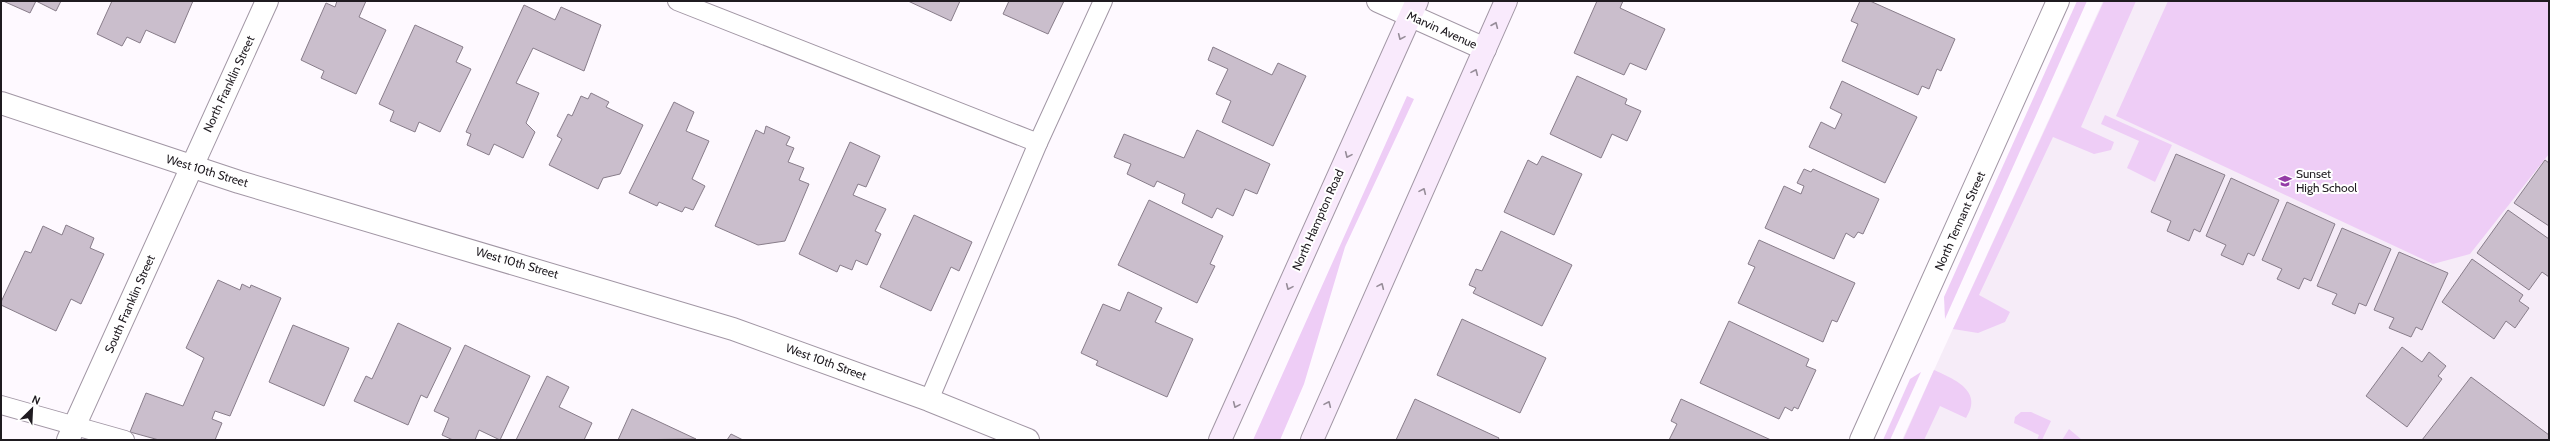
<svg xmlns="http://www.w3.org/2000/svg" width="2550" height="441" font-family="Cabin,sans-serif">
  <rect width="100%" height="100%" fill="#fef9ff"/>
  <path fill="#f6ecf8" d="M2103 1H2549V440H1902Z"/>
  <g fill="#eecdf6">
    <path d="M2077 1H2087L1945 319 1944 297Z"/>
    <path d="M2104 1H2136L2081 127 2114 142 2111 150 2094 154 2053 137 1979 295 2010 312 2005 322 1978 333 1953 329Z"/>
    <path d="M2168 1H2549V154L2470 254 2433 264 2116 116Z"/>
    <path d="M1407 96 1414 99 1345 247 1304 384 1280 440H1253Z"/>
    <path d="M2105 115 2172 145 2155 182 2127 168 2139 141 2101 124Z"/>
    <path d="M1934 370C1954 379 1984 391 1966 418L1940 406 1924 440H1903Z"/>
    <path d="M1921 372 1890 440H1883L1910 379Z"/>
    <path d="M2021 412H2031L2051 421 2042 440H2037L2039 435 2014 423 2015 417Z"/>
    <path d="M2069 429 2082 440H2062Z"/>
  </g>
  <g fill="#cabecc" stroke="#887d8a">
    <path d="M3 1H61L56 11 36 1 30 13Z"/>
    <path d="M112 1H193L175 43 146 30 140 43 127 37 122 46 97 34Z"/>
    <path d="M337 1H366L359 17 386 30 356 94 321 78 324 71 301 60 326 3 335 7Z"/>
    <path d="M908 1H960L951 21Z"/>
    <path d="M1009 1H1064L1048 34 1003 14Z"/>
    <path d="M1597 1H1623L1620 8 1665 29 1646 70 1630 63 1624 75 1574 53Z"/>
    <path d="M1860 1H1870L1955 39 1941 71 1937 69 1929 89 1922 86 1918 95 1842 61 1858 24 1851 21Z"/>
    <path d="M524 5 555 20 561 7 601 25 584 71 533 48 516 83 539 93 526 123 535 132 523 158 494 144 489 155 467 145 471 134 466 132Z"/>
    <path d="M415 25 463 47 456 62 471 69 440 132 419 122 415 132 390 121 394 111 379 104Z"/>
    <path d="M1213 47 1272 75 1278 63 1306 76 1273 146 1222 122 1231 101 1216 94 1228 69 1208 60Z"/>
    <path d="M1577 76 1627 99 1625 104 1641 111 1627 141 1612 134 1601 158 1550 134Z"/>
    <path d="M1842 81 1917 117 1885 183 1809 147 1821 122 1835 129 1842 114 1830 108Z"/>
    <path d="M591 93 609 102 606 107 643 125 620 174 603 178 598 189 549 165 562 139 557 136 568 114 572 116 581 96 588 99Z"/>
    <path d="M674 102 694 112 686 131 709 141 692 179 705 186 693 210 685 207 682 212 659 202 657 206 629 193Z"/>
    <path d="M766 126 790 137 786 145 794 148 788 162 804 168 799 180 809 184 785 241 758 245 715 226 756 130 764 134Z"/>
    <path d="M1197 130 1270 164 1257 194 1245 189 1233 216 1217 208 1212 218 1182 203 1185 194 1157 181 1154 187 1127 174 1131 164 1114 157 1124 134 1184 158Z"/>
    <path d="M850 142 880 156 866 187 858 184 853 195 886 209 875 231 881 234 867 265 856 260 852 270 840 265 837 272 799 254Z"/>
    <path d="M2176 154 2225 175 2200 232 2194 229 2189 241 2167 231 2171 221 2151 212Z"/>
    <path d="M1542 156 1582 174 1554 235 1504 212 1528 160 1537 165Z"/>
    <path d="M2545 160 2549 163V226L2514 203Z"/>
    <path d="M1804 169 1811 172 1813 169 1879 199 1863 234 1858 232 1854 238 1846 233 1834 259 1765 228 1784 186 1801 194 1804 186 1797 183Z"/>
    <path d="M2231 178 2279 200 2254 256 2248 253 2243 265 2221 255 2226 245 2206 236Z"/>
    <path d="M1149 200 1223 236 1210 264 1215 266 1197 303 1118 265Z"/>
    <path d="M2287 202 2335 224 2311 281 2304 278 2299 289 2277 279 2282 269 2262 260Z"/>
    <path d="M2508 210 2549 239V277L2542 272 2529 290 2477 253Z"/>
    <path d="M914 215 972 242 959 271 951 267 931 311 880 287Z"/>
    <path d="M66 225 94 238 90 248 104 254 81 304 71 299 56 331 1 305V302L25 251 31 253 43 226 62 235Z"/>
    <path d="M2342 228 2391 249 2366 306 2359 303 2355 314 2332 304 2337 294 2317 286Z"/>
    <path d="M1501 231 1572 265 1542 326 1473 293 1476 288 1469 285 1476 269 1482 271Z"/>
    <path d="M1759 240 1855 283 1837 322 1832 320 1823 342 1738 303 1755 267 1748 264Z"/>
    <path d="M2399 252 2448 273 2422 330 2416 327 2411 337 2389 328 2394 318 2374 310Z"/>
    <path d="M2472 259 2523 295 2519 301 2529 308 2515 328 2506 321 2494 339 2442 302Z"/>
    <path d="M218 280 240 290 242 284 250 288 251 285 281 298 230 416 215 411 212 419 222 423 215 440H159L130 432 146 393 183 406 204 358 186 348Z"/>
    <path d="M1128 292 1162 308 1155 322 1193 339 1167 397 1096 365 1098 361 1081 353 1103 304 1120 311Z"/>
    <path d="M1462 319 1546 358 1520 413 1437 375Z"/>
    <path d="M1729 321 1809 359 1806 366 1816 370 1798 409 1794 407 1792 411 1785 407 1779 419 1700 383Z"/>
    <path d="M398 323 451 348 427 398 421 395 408 425 354 401 366 376 372 379Z"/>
    <path d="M293 325 349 348 324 406 269 382Z"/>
    <path d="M465 345 530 376 500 440 479 430 475 440H453L442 435 449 418 434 411Z"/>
    <path d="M2402 347 2422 362 2429 352 2446 366 2438 376 2442 379 2407 427 2366 396Z"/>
    <path d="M547 376 569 387 559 407 592 423 584 440H516Z"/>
    <path d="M2471 377 2549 435V440H2422Z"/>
    <path d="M1415 399 1499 438 1498 440H1396Z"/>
    <path d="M1681 399 1771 440H1669L1677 424 1671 421Z"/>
    <path d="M632 409 696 439 618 440Z"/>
    <path d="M731 434 743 440H727Z"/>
  </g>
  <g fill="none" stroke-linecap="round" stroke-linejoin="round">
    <g stroke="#a196a4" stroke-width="20">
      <g id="lane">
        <path d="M677 1 1038 143"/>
        <path d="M929 400 1038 143 1103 1"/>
        <path d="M1 405 125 440"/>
      </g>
    </g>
    <g stroke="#a196a4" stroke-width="24">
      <g id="street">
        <path d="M1378 1 1485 49"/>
        <path d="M1 103 239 182 733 329 929 400 1028 440"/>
        <path d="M68 440 267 1"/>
        <path d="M1861 440 2058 1"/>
      </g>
    </g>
    <g stroke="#a196a4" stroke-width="24">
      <g id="secondary">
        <path d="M1220 440 1417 1"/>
        <path d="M1312 440 1506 1"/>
      </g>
    </g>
    <use href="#lane" stroke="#fff" stroke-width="18"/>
    <use href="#street" stroke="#fff" stroke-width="22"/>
    <use href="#secondary" stroke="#f9eafc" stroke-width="22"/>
  </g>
  <defs><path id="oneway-chevron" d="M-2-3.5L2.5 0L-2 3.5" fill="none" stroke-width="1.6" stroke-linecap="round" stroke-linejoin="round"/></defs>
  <g stroke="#978d99">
    <use href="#oneway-chevron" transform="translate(1495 25) rotate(-67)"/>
    <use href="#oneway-chevron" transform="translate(1401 37) rotate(114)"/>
    <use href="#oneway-chevron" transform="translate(1475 72) rotate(-66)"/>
    <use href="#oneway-chevron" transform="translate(1348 155) rotate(114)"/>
    <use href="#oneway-chevron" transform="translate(1423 191) rotate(-66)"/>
    <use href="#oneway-chevron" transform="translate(1381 286) rotate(-66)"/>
    <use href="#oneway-chevron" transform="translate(1289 287) rotate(114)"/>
    <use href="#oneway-chevron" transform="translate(1328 404) rotate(-66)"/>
    <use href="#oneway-chevron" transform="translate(1236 405) rotate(114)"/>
  </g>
  <defs>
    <g id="school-bare" transform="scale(1.08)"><path d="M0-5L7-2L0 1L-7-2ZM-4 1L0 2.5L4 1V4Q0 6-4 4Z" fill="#943ba7" stroke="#fff" stroke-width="2.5" paint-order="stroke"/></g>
  </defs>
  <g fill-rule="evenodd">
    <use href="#school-bare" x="2285" y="181"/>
  </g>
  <g text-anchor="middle" stroke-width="4" stroke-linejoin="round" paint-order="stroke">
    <g font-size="12" fill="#1f1b20" stroke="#fff">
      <text transform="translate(1442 30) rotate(24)" y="4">Marvin Avenue</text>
      <text transform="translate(229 84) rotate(-65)" y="4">North Franklin Street</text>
      <text transform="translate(207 171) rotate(17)" y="4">West 10th Street</text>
      <text transform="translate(1318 220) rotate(-66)" y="4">North Hampton Road</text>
      <text transform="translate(1960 221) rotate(-66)" y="4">North Tennant Street</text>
      <text transform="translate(517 263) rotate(16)" y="4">West 10th Street</text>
      <text transform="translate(130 304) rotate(-66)" y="4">South Franklin Street</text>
      <text transform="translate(826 362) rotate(20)" y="4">West 10th Street</text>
    </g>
    <g font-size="12" fill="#1f1b20" stroke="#fff" text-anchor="start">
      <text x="2296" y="178">Sunset<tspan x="2296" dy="14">High School</tspan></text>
    </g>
  </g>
  <rect width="2550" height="441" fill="none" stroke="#1f1b20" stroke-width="4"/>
  <g transform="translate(32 409) rotate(24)" stroke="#ffffff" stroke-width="3" paint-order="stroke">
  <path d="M0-3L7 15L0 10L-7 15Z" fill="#1f1b20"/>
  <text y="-6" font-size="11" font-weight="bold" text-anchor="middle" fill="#1f1b20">N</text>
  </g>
</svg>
